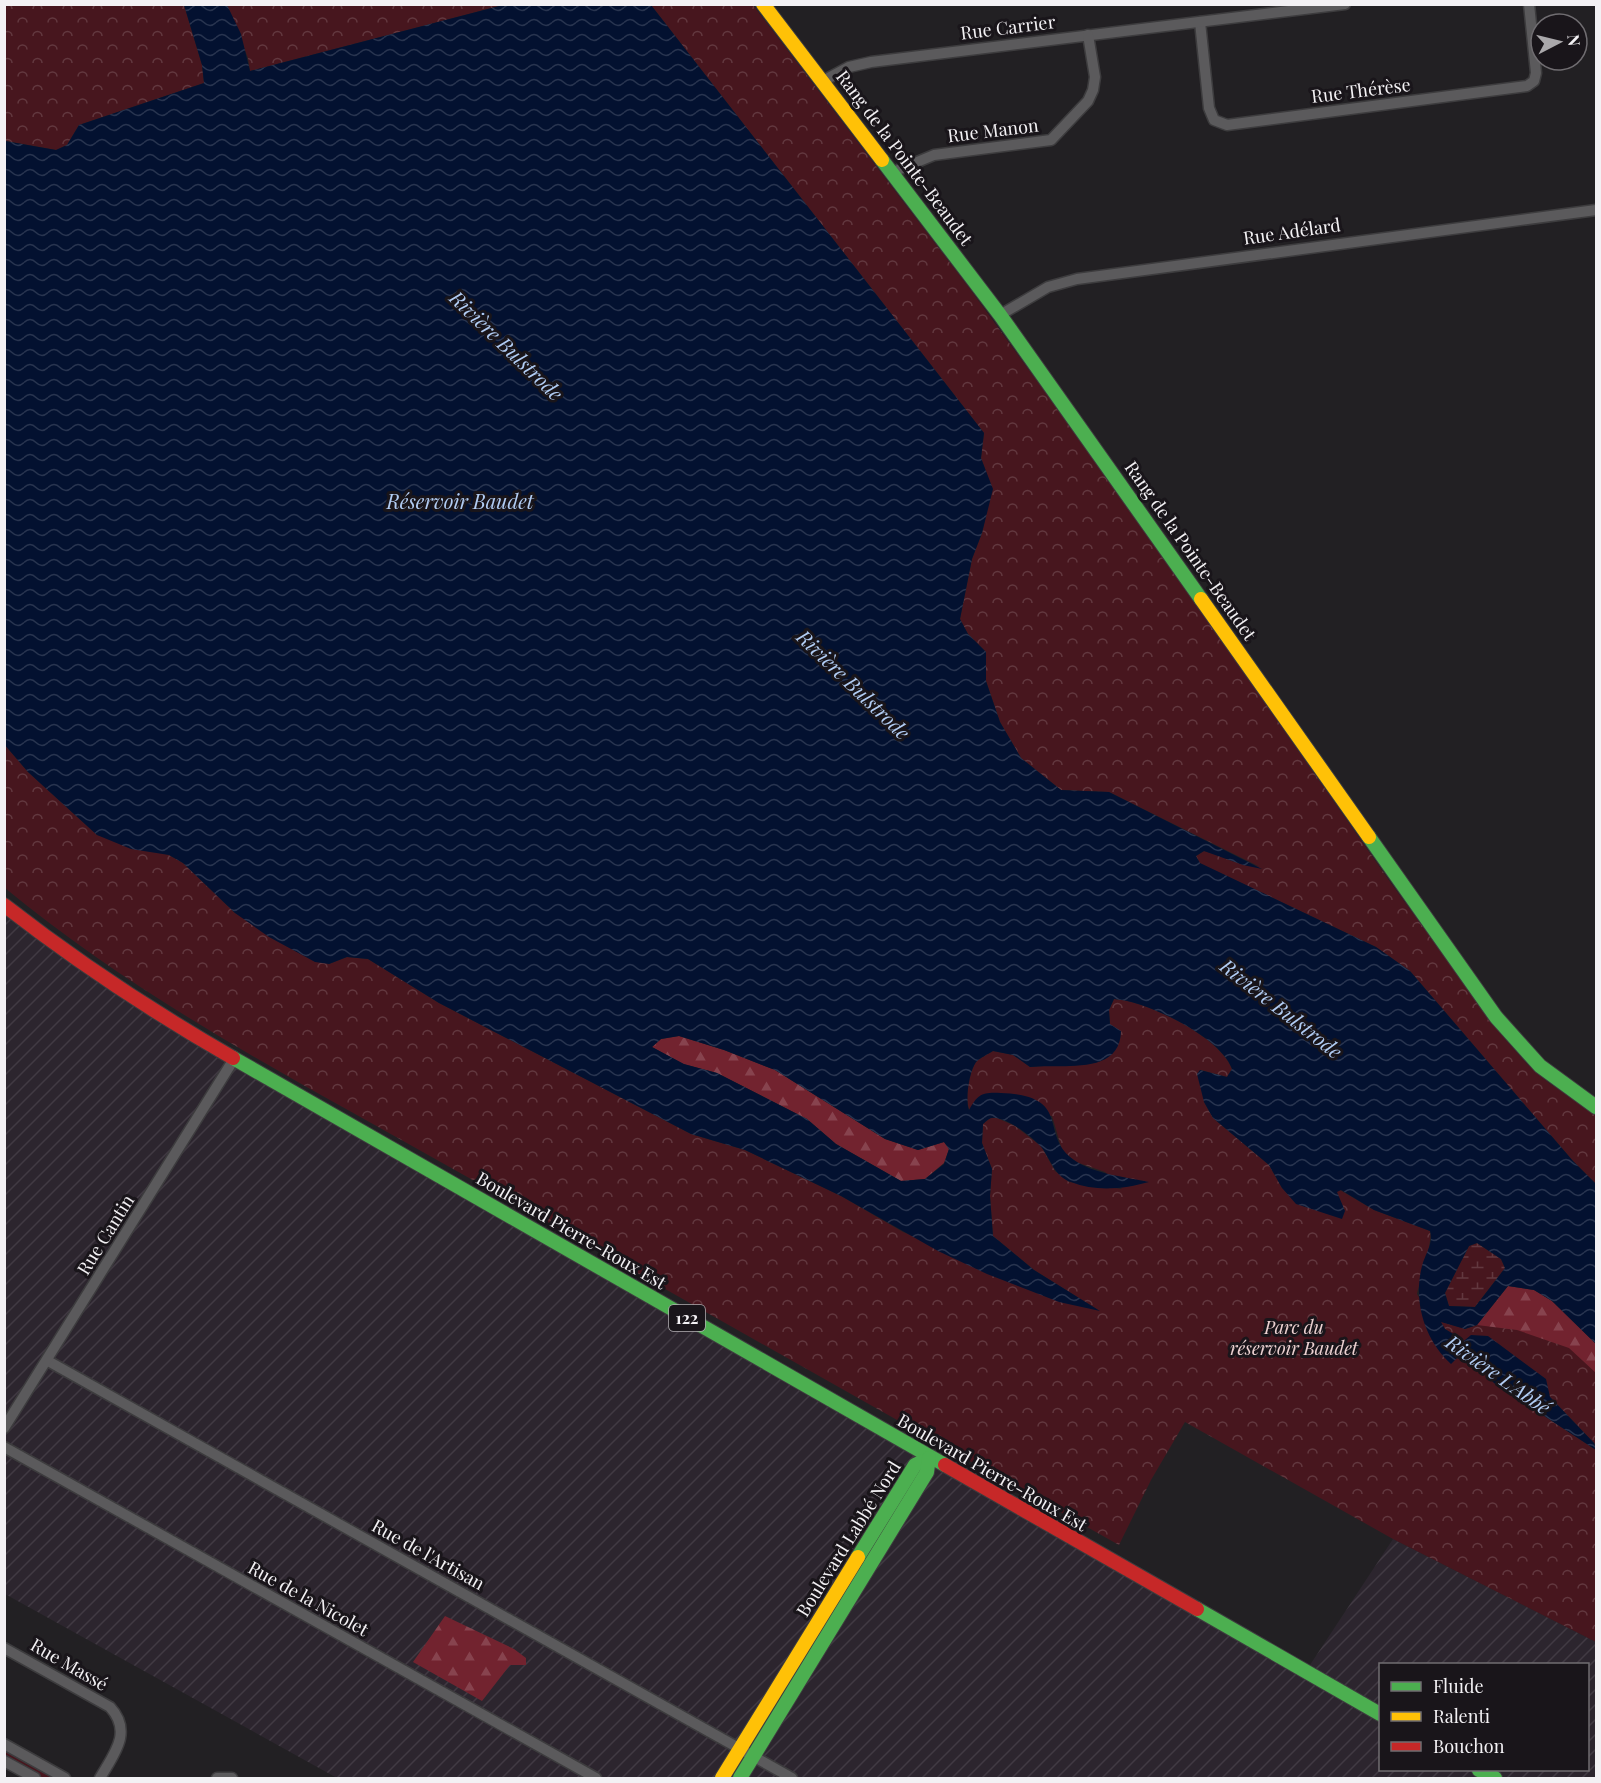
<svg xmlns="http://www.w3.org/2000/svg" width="1601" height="1783" font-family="'Playfair Display',serif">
  <defs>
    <pattern id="industrial-furrows" width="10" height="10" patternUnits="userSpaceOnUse" patternTransform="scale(1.5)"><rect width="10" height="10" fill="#2c252e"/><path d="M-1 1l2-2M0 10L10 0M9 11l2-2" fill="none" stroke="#413a43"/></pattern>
    <pattern id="forest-firs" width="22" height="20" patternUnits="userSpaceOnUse" patternTransform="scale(1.5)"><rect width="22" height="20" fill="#72232f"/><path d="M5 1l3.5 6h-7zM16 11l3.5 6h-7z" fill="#87434e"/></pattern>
    <pattern id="wetland-marsh" width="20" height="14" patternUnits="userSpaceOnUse" patternTransform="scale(1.5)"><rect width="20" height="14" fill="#47161e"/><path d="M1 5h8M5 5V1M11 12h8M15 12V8" fill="none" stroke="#62383f"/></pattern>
    <pattern id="park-crowns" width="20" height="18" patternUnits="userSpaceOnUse" patternTransform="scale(1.5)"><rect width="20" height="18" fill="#47161e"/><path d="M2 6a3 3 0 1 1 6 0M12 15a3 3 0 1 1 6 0" fill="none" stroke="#62383f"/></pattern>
    <pattern id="water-waves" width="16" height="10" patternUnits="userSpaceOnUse" patternTransform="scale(1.5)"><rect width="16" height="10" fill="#031130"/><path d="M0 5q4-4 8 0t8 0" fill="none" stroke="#28344f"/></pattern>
  </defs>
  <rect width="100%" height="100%" fill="#222023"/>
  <path fill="url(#industrial-furrows)" fill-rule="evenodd" d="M4 905 66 953 1306 1671 1393 1539 1596 1642V1778H337L5 1594ZM1380 1664H1588V1770H1380Z"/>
  <path fill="#47161e" d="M5 1748 58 1778H42L5 1757Z"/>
  <g fill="url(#forest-firs)">
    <path d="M679 1036 724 1050 775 1070 885 1139 918 1150 944 1142 949 1149 944 1163 925 1179 901 1181 836 1144 807 1119 717 1073 683 1064 652 1047 661 1039Z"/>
    <path d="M1508 1286 1534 1290 1552 1301 1596 1344V1411L1477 1325Z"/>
    <path d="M445 1616 514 1649 526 1658V1665H510L482 1701 413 1662Z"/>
  </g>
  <path fill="url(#wetland-marsh)" d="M1477 1243 1501 1259 1505 1268 1475 1307 1449 1306 1445 1293 1469 1246Z"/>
  <g fill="url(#park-crowns)">
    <path d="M4 5H184L202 65 204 83 79 125 67 145 56 150 6 141Z"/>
    <path d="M227 5H503L250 71 248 58Z"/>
    <path d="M651 5H753L970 289 1104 473 1393 886 1505 1039 1527 1064 1549 1083 1596 1114V1184L1573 1161 1410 971 1376 947 1199 863 1196 856 1204 851 1260 867 1109 792 1061 790 1021 758 1000 722 986 681V652L968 634 960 619 972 559 982 533 992 489 981 458 984 433Z"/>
    <path d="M4 744 28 772 97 835 169 855 183 863 235 913 329 964 347 957 368 959 439 1003 691 1134 745 1150 841 1196 903 1232 1098 1310 1034 1270 993 1236 990 1196 992 1169 982 1143 983 1124 990 1118H997L1015 1126 1041 1146 1055 1171 1069 1182 1122 1189 1105 1172 1076 1162 1062 1150 1052 1116 970 1111C964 1100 969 1072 976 1062 980 1058 988 1054 993 1051L1013 1055 1030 1067C1054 1064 1077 1068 1101 1061L1110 1024 1109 1010 1114 999C1148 1001 1220 1037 1232 1069L1227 1077 1201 1070 1204 1102 1213 1118 1269 1165 1282 1188 1345 1211 1336 1192 1340 1190 1374 1210 1430 1231C1433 1241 1420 1279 1417 1294L1457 1358 1478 1365 1494 1383 1596 1450V1642L1393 1539 1185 1422 1151 1480 1119 1545C900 1422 681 1298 462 1174 305 1085 144 1003 5 888Z"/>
    <path d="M1440 1321 1465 1329 1477 1325 1517 1330 1569 1348 1596 1373V1445L1550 1397 1464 1344 1458 1346 1459 1338 1445 1329Z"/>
  </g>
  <path fill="url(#water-waves)" fill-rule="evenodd" d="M184 5H227L241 34 250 71 503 5H651L984 433 981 458 993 489 982 533 972 559 960 619 968 634 986 652V681L1000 722 1021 758 1061 790 1109 792 1262 869 1243 865 1204 851 1196 856 1200 863 1376 947 1410 971 1573 1161 1596 1184V1344L1552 1301 1534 1290 1508 1286 1477 1325 1465 1329 1441 1322 1445 1329 1460 1338 1459 1345 1471 1335 1488 1336 1546 1379 1550 1397 1594 1443 1596 1450 1494 1383 1478 1365 1457 1358 1451 1364C1424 1339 1413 1301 1422 1266 1425 1254 1434 1243 1430 1231L1374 1210 1341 1190 1337 1192 1345 1211 1342 1219 1296 1204 1282 1188 1269 1165 1213 1118 1204 1102 1197 1074 1200 1070 1227 1077 1232 1069C1221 1037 1147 1001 1114 999L1109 1010 1110 1024 1121 1031C1120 1077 1060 1063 1030 1067L1013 1055 993 1051C988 1054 980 1058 976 1062 969 1072 965 1100 969 1110 978 1094 982 1092 1001 1093 1074 1096 1038 1135 1074 1160 1094 1174 1126 1177 1149 1182 1124 1189 1096 1192 1071 1182 1055 1177 1051 1160 1042 1148 1033 1137 1009 1119 995 1118 990 1117 987 1121 983 1124L982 1143 992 1169 990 1196 993 1236 1034 1270 1100 1311 1059 1302 987 1274 938 1251 841 1196 745 1150 691 1134 439 1003 368 959 347 957 329 964 315 962 269 937 235 913 183 863 169 855 131 849 97 835 28 772 4 744 5 141 56 150 67 145 79 125 204 83 202 65ZM679 1036 724 1050 775 1070 885 1139 918 1150 944 1142 949 1149 944 1164 925 1179 901 1181 836 1144 807 1119 717 1073 684 1064 652 1047 661 1039ZM1477 1243 1501 1259 1505 1268 1475 1307 1449 1306 1445 1293 1469 1246Z"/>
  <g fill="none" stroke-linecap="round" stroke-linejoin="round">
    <g stroke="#3d3c3e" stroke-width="13">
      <g id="street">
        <path d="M1200 22 1209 108 1214 120 1227 125 1527 86 1534 81 1536 73 1529 4"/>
        <path d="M823 81 849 67 871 62 1345 4"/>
        <path d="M893 172 934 155 1051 140 1088 101 1093 90 1095 77 1088 35"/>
        <path d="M1000 315 1048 287 1077 279 1596 210"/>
        <path d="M48 1361 792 1778"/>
        <path d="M4 1428 234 1059"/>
        <path d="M4 1447 596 1778"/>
        <path d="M4 1648 110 1707C133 1732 114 1754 100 1778"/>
        <path d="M4 1744 65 1778"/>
        <path d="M4 1761 35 1778"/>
        <path d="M217 1778H232"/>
      </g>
    </g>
    <g stroke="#3d3c3e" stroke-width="16">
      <g id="fast">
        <path d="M882 160 1000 315 1201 599"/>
        <path d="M1369 837 1496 1017 1540 1066 1596 1107"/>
        <path d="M233 1058 945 1465"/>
        <path d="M858 1557 915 1465 929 1458"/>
        <path d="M1197 1609 1380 1714"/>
        <path d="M1479 1770 1495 1778"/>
        <path d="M740 1778 927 1472 929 1458"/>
      </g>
    </g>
    <g stroke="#3d3c3e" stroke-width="16">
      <g id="slow">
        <path d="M763 4 882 160"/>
        <path d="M1201 599 1369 837"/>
        <path d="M722 1778 858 1557"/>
      </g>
    </g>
    <g stroke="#3d3c3e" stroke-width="16">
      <g id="jam">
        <path d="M4 905C77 962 153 1012 233 1058"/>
        <path d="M945 1465 1197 1609"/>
      </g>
    </g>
    <use href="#street" stroke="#5b5a5c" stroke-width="10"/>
    <use href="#fast" stroke="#4caf50" stroke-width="14"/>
    <use href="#slow" stroke="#ffc107" stroke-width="14"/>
    <use href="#jam" stroke="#c62828" stroke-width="14"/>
  </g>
  <g text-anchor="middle" stroke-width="6" stroke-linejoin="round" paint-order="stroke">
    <rect fill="#19151a" stroke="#b2afb3" stroke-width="1.5" x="669" y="1305" width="36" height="26" rx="4.5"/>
    <g font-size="16" font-weight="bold" fill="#f3f1f4">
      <text x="687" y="1324">122</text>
    </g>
    <g font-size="18" fill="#f3f1f4" stroke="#19151a">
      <text transform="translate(1008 28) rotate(-7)" y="6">Rue Carrier</text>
      <text transform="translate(1361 91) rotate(-7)" y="6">Rue Thérèse</text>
      <text transform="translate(993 131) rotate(-7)" y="6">Rue Manon</text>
      <text transform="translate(904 158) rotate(53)" y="6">Rang de la Pointe-Beaudet</text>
      <text transform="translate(1292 232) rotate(-8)" y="6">Rue Adélard</text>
      <text transform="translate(1190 551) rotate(55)" y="6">Rang de la Pointe-Beaudet</text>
      <text transform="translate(571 1231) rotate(30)" y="6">Boulevard Pierre-Roux Est</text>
      <text transform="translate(106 1235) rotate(-58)" y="6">Rue Cantin</text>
      <text transform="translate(992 1473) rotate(30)" y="6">Boulevard Pierre-Roux Est</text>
      <text transform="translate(849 1539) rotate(-58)" y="6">Boulevard Labbé Nord</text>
      <text transform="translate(428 1555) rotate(29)" y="6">Rue de l'Artisan</text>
      <text transform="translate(308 1599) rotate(29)" y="6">Rue de la Nicolet</text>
      <text transform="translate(69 1665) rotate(30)" y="6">Rue Massé</text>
    </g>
    <g font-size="18" font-style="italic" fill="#edd2d2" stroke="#19151a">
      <text x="1294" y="1334">Parc du<tspan x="1294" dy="21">réservoir Baudet</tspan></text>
    </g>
    <g font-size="20" font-style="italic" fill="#b1ccf3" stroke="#19151a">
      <text transform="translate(506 346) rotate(44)" y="7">Rivière Bulstrode</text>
      <text x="460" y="509">Réservoir Baudet</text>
      <text transform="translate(853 685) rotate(44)" y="7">Rivière Bulstrode</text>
      <text transform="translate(1281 1009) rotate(38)" y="7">Rivière Bulstrode</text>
      <text transform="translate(1498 1375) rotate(35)" y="7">Rivière L'Abbé</text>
    </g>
  </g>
  <rect width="1601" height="1783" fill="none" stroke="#f3f1f4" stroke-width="12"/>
  <rect x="1379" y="1663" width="210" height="108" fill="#19151a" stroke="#706d71" stroke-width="1.5"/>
  <rect x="1391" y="1682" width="30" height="9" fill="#4caf50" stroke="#706d71" stroke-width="1.5"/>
  <text x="1433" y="1693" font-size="18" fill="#f3f1f4">Fluide</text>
  <rect x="1391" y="1712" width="30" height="9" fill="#ffc107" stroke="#706d71" stroke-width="1.5"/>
  <text x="1433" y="1723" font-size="18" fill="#f3f1f4">Ralenti</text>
  <rect x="1391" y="1742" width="30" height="9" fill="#c62828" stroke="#706d71" stroke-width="1.5"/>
  <text x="1433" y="1753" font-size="18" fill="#f3f1f4">Bouchon</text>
  <g transform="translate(1559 42) rotate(83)"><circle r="28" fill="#19151a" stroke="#706d71" stroke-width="1.5"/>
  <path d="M0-4.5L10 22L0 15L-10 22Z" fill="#aaa8ab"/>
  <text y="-9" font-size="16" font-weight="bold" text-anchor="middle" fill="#f3f1f4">N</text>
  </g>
</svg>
